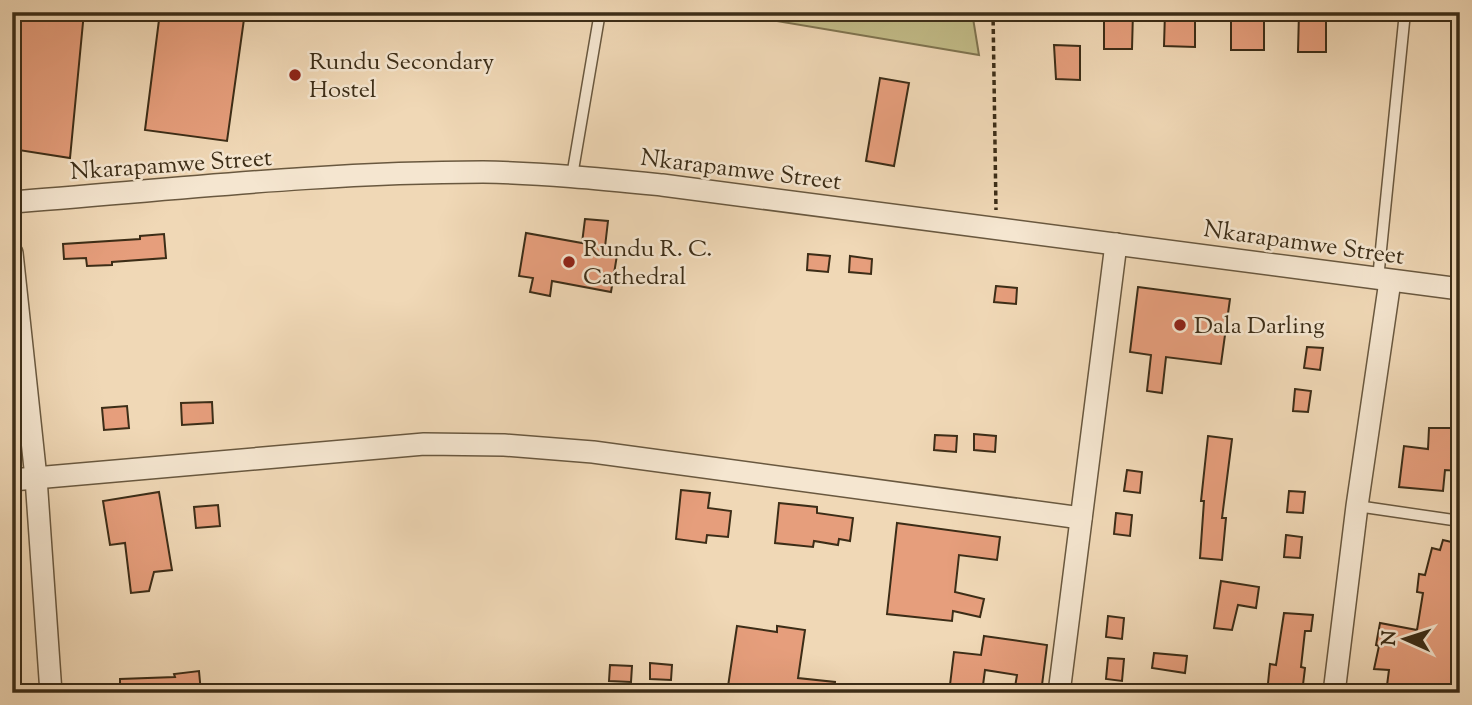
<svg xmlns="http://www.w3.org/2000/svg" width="1472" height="705" font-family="'Sorts Mill Goudy',serif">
  <rect width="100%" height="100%" fill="#f0d8b6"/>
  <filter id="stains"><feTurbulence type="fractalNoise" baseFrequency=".00286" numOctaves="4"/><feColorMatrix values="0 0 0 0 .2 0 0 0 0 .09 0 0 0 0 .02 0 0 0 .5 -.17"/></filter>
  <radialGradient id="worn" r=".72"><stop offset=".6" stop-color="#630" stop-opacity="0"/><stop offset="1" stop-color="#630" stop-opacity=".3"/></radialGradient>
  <path fill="#c2bc88" stroke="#7f7450" stroke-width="2" d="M724 12H972L979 55Z"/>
  <g fill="#e69e7c" stroke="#3c2d17" stroke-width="2">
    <path d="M12 12H84L70 158 12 149Z"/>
    <path d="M160 12H245L227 141 145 130Z"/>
    <path d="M1104 12H1133L1132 49H1104Z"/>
    <path d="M1165 12H1195V47L1164 46Z"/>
    <rect x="1231" y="12" width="33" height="38"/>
    <path d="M1299 12H1326V52H1298Z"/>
    <path d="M1054 45 1080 46V80L1056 79Z"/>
    <path d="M880 78 909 83 894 166 866 161Z"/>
    <path d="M585 219 608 221 605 247 618 249 611 292 552 281 550 296 530 292 533 278 519 276 526 233 582 243Z"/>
    <path d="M164 234 166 258 112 262V265L87 266 86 258 64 259 63 244 140 239V236Z"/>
    <path d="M808 254 830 256 828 272 807 270Z"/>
    <path d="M850 256 872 259 871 274 849 272Z"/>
    <path d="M996 286 1017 288 1016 304 994 302Z"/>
    <path d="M1138 287 1230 299 1221 364 1166 357 1162 393 1147 391 1151 355 1130 352Z"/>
    <path d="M1307 347 1323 348 1320 370 1304 368Z"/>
    <path d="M1295 389 1311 391 1308 412 1293 411Z"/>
    <path d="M212 402 213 423 182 425 181 403Z"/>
    <path d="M127 406 129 428 104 430 102 408Z"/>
    <path d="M1429 428H1460V471L1445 470 1443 491 1399 487 1404 446 1428 449Z"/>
    <path d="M974 434 996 436 995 452 974 450Z"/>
    <path d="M935 435 957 436 956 452 934 450Z"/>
    <path d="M1208 436 1232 439 1222 518H1226L1222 560 1200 558 1204 501H1201Z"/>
    <path d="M1127 470 1142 472 1140 493 1124 491Z"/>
    <path d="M681 490 710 493 708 508 731 511 728 537 707 535 706 543 676 539Z"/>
    <path d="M1289 491 1305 492 1303 513 1287 512Z"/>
    <path d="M159 492 172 570 154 572 149 591 131 593 125 543 110 545 103 501Z"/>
    <path d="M779 503 817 507V513L853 518 850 541 839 539 838 545 814 541 813 547 775 543Z"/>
    <path d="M218 505 220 526 196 528 194 507Z"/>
    <path d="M1116 513 1132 515 1130 536 1114 534Z"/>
    <path d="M897 523 1000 537 997 560 959 555 955 592 984 599 980 617 953 611 952 621 887 614Z"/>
    <path d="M1286 535 1302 537 1300 558 1284 557Z"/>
    <path d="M1443 540 1460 544V568L1452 606H1460V658L1456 657 1455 693H1386L1389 670 1374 669 1379 646 1376 645 1380 623 1417 630 1423 593 1417 592 1419 574 1425 575 1432 548 1440 550Z"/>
    <path d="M1221 581 1259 587 1256 608 1238 605 1232 630 1214 628Z"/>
    <path d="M1284 613 1313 615 1311 631H1305L1301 667 1305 668 1302 693H1267L1270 664 1276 665Z"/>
    <path d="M1108 616 1124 618 1122 639 1106 637Z"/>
    <path d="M737 626 777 632V626L805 630 798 678 835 682 834 693H727Z"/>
    <path d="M984 636 1047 645 1041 693H1014L1017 675 985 670 982 693H949L954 652 981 655Z"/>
    <path d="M1154 653 1187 656 1185 673 1152 668Z"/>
    <path d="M1108 658 1124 659 1122 681 1106 679Z"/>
    <path d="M650 663 672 665 671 680 650 679Z"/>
    <path d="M610 665 632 666 631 682 609 681Z"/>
    <path d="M199 671 201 693H120V679L175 677 174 674Z"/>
  </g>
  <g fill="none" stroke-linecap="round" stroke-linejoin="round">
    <g stroke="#69583f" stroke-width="13">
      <g id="service">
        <path d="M572 176 600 12"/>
        <path d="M1378 279 1405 12"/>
        <path d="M1357 506 1460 521"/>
      </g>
    </g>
    <g stroke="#69583f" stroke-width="24">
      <g id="minor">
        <path d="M12 202C168 190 326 172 483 172 543 173 602 179 662 185L1460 289"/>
        <path d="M12 253 36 478 51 693"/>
        <path d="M12 480 424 444 504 445 593 452 1081 518"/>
        <path d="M1059 693 1116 244"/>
        <path d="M1334 693 1357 506 1390 281"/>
      </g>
    </g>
    <path stroke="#3c2d17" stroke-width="3.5" stroke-dasharray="5 3.5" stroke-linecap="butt" d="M993 12 996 210"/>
    <use href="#service" stroke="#f5e6d0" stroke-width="10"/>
    <use href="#minor" stroke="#f5e6d0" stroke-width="21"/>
  </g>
  <g fill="#8f2418" stroke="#f5e6d0" stroke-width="2.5">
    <circle cx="295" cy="75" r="7"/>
    <circle cx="569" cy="262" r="7"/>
    <circle cx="1180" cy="325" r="7"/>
  </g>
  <g text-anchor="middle" stroke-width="5" stroke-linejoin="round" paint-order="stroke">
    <g font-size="24" fill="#3c2d17" stroke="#f5e6d0" text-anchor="start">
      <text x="309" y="69">Rundu Secondary<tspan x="309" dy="28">Hostel</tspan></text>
      <text x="583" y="256">Rundu R. C.<tspan x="583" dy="28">Cathedral</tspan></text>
      <text x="1194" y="333">Dala Darling</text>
    </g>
    <g font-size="24" fill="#3c2d17" stroke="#f5e6d0">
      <text transform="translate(171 164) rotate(-4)" y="8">Nkarapamwe Street</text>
      <text transform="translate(741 169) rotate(7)" y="8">Nkarapamwe Street</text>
      <text transform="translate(1304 242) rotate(8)" y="8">Nkarapamwe Street</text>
    </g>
  </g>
  <rect width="1472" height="705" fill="none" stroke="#f0d8b6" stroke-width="42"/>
  <rect x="14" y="14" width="1444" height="677" fill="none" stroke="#3c2d17" stroke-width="3.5"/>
  <rect x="21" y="21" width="1430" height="663" fill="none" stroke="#3c2d17" stroke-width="2"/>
  <g transform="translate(1405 639) rotate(273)" stroke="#f5e6d0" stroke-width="5" paint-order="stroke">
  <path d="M0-5L12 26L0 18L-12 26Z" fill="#3c2d17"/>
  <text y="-10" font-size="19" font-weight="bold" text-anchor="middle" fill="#3c2d17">N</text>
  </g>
  <rect width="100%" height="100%" filter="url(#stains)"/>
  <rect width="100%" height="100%" fill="url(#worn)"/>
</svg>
